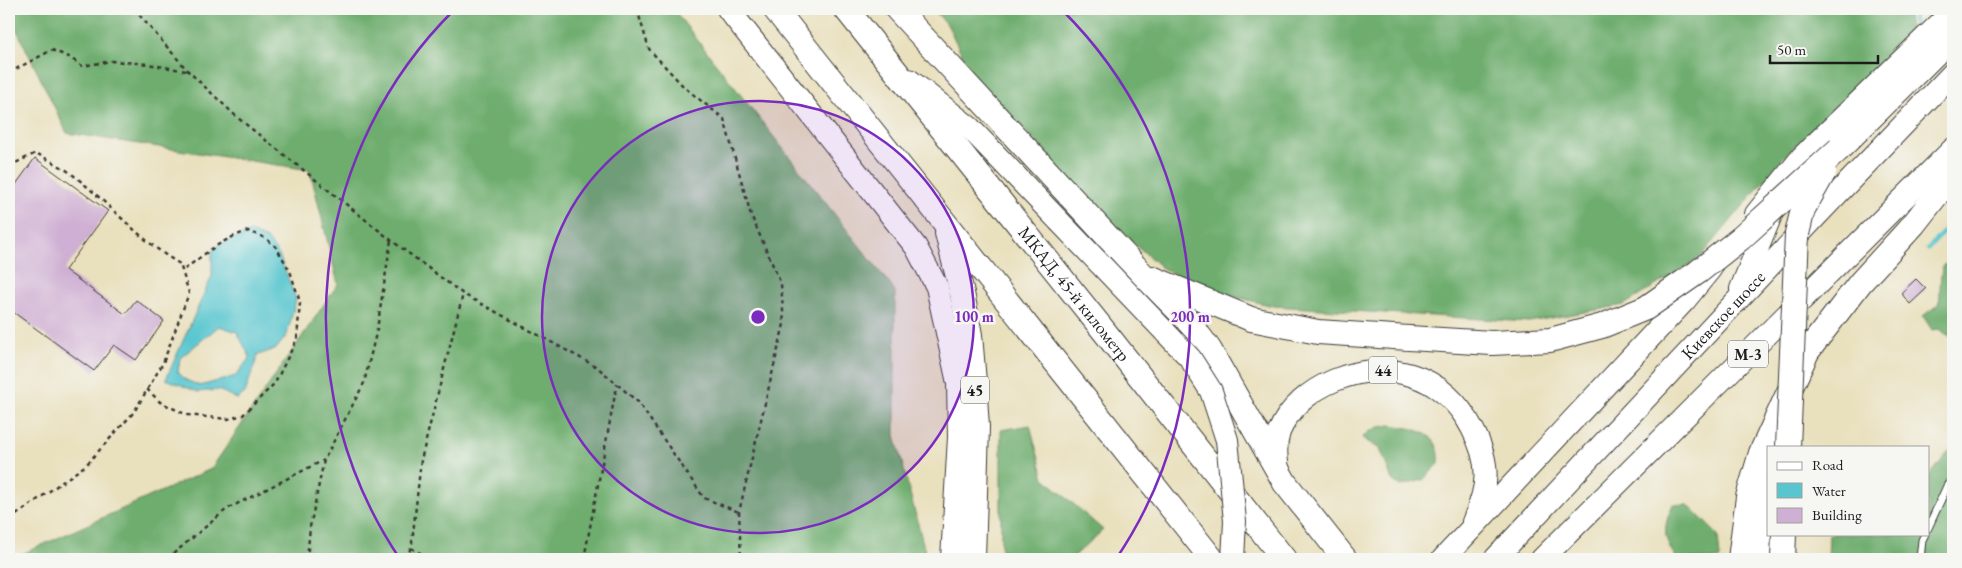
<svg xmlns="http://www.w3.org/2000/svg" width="1962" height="568" font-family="'EB Garamond',serif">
  <rect width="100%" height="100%" fill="#f6f6f2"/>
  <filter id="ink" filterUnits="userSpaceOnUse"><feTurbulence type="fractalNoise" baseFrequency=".02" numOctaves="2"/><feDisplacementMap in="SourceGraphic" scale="10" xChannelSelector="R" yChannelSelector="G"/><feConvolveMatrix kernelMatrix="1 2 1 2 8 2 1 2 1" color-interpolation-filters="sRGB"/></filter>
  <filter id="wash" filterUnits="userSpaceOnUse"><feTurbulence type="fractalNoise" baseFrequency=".0096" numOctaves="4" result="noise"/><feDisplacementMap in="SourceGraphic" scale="20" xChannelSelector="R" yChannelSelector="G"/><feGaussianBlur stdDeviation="1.12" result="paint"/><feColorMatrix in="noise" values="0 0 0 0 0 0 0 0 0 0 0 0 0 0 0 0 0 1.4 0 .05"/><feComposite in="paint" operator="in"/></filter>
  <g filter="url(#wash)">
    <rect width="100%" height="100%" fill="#e9e0bd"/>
    <g fill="#6ead6e" stroke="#456445">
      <path d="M9 9H673L895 291V435L927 559H11L211 469 338 284 310 170 67 133 9 14Z"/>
      <path d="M933 9H1907L1911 34 1782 159 1700 258 1624 305 1529 322 1273 306 1211 291 1162 268 1108 220 971 73 948 26Z"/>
      <path d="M1953 262V338L1938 329 1932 330 1923 316 1939 304C1941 290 1939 278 1943 265Z"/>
      <path d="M1030 425 1044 478 1103 530 1071 559H1001V430Z"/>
      <path d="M1392 425C1416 429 1442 432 1439 464L1423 480 1400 486 1392 480 1380 449 1362 438C1371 429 1379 426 1392 425Z"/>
      <path d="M1953 446V559H1828L1829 534H1928V478Z"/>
      <path d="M1673 504 1688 505 1718 535 1720 559H1677C1662 537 1663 528 1673 504Z"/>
    </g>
    <path fill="#59c6cf" stroke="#3a7176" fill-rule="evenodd" d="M250 232 267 239 279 255 296 299 287 335 276 349 258 355 245 393 237 399 219 390 198 392 166 379 212 276V251L220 244ZM219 326 237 332 250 357 236 376 200 386 186 380 178 372 180 358Z"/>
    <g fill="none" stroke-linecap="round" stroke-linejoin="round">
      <g stroke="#59c6cf" stroke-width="4.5">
        <path d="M1912 9 1916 34"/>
        <path d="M1928 249 1953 221"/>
      </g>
    </g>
    <g id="blocks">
      <g fill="#cfafd3">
        <path d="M35 158 108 211 65 270 125 314 136 300 164 321 136 360 114 345 94 371 9 309V194Z"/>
        <path d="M1916 279 1926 289 1910 304 1901 293Z"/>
      </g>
    </g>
  </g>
  <g filter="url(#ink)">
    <use href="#blocks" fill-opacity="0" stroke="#3b3934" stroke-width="1"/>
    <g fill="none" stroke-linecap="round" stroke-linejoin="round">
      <g stroke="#3b3934" stroke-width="9">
        <g id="service">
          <path d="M1928 528 1947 486 1953 478"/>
          <path d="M1920 559 1922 540 1925 534"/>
        </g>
      </g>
      <g stroke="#3b3934" stroke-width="24">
        <g id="primary">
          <path d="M728 9 916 247 937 287 958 383 959 437 952 559"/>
          <path d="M909 80 970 128 1059 221"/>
          <path d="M1756 214 1802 157 1953 11"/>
          <path d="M1741 289 1775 205"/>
          <path d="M1278 470C1276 458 1275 444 1279 432 1298 385 1364 360 1411 375 1438 383 1459 403 1472 428 1491 464 1489 486 1473 522"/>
          <path d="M1443 559 1685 300 1711 268"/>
          <path id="s1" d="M1495 559 1819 213 1953 73"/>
          <path d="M1542 559 1953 149"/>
        </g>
      </g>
      <g stroke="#3b3934" stroke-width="26">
        <g id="trunk">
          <path d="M775 9 1212 559"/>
          <path id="s2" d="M846 9 1104 331 1284 559"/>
          <path d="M897 9 1143 275 1185 317 1209 349 1285 483 1345 559"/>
          <path d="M1839 149 1953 36"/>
          <path d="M947 233 962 293 970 335 974 382 977 427 973 559"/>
          <path d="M1152 278 1251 319 1318 332 1409 338"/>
          <path d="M1740 559 1748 497 1761 453 1807 352 1860 283 1913 225 1953 174"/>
          <path d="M1760 559 1764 489"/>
        </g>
      </g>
      <g stroke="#3b3934" stroke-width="2.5" stroke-dasharray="4 4" stroke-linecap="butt">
        <path d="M134 9 188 71 238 118 391 240 463 294 597 367 638 402 704 498 739 512"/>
        <path d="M637 9 649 49 684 87 724 119 751 215 781 284 784 324 739 512 741 559"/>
        <path d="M9 67 14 70 52 50 69 57 82 66 112 61 148 64 186 71"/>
        <path d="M9 166 36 153C48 160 62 166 73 175 109 203 140 241 180 264L189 293 163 363 134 412 86 465 9 520"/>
        <path d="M147 389 160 402 187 415 228 419 243 415 275 383 297 339 300 302 290 271 276 247 265 238 248 231C218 241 207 253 182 271"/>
        <path d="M411 548 431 559"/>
        <path d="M167 559 227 509 324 460"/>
        <path d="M307 559 310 527 324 460 364 383 377 329 391 240"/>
        <path d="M407 559 412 543 421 460 463 294"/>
        <path d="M584 559 617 384"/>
      </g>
      <use href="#service" stroke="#fff" stroke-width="7"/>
      <use href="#primary" stroke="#fff" stroke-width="22"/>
      <use href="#trunk" stroke="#fff" stroke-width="24"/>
      <g stroke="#3b3934" stroke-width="24" stroke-linecap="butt">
        <path id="primary-bridge" d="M1059 221 1190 358 1211 391 1227 440 1235 521 1233 559"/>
      </g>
      <g stroke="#3b3934" stroke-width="26" stroke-linecap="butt">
        <g id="trunk-bridge">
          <path d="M1409 338 1492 343 1550 340 1602 326 1646 308 1698 272 1741 238 1839 149"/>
          <path d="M1788 447 1797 234 1803 209 1824 172"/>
          <path d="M1783 559 1784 534"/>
        </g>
      </g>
      <use href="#primary-bridge" stroke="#fff" stroke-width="22"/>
      <use href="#trunk-bridge" stroke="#fff" stroke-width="24"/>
    </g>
  </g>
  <circle cx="758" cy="317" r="216" fill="#7b2cbf" fill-opacity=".12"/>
  <g fill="none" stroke="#7b2cbf" stroke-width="2.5">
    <circle cx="758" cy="317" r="216"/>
    <path d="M400 559A432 432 0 0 1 455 9M1061 9A432 432 0 0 1 1116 559"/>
  </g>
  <g text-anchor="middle" stroke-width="5" stroke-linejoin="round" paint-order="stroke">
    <g fill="#f6f6f2" stroke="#5d5d5c" stroke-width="1">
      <rect x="1728" y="340.5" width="40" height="27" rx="4"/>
      <rect x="1369" y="356.5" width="28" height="27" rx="4"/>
      <rect x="961" y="376.5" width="28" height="27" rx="4"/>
    </g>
    <g font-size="16" font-weight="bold" fill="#1c1c1c">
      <text x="1748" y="360">М-3</text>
      <text x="1383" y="376">44</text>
      <text x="975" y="396">45</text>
    </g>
    <g font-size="18" fill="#1c1c1c" stroke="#f6f6f2">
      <text dy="6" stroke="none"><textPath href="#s2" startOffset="365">МКАД, 45-й километр</textPath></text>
      <text dy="6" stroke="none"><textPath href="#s1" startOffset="334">Киевское шоссе</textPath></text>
    </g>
  </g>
  <circle cx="758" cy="317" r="8" fill="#7b2cbf" stroke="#f6f6f2" stroke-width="2.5"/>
  <g font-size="15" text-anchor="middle" font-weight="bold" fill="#7b2cbf" stroke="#f6f6f2" stroke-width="5" stroke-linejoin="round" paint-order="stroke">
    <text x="974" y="322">100 m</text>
    <text x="1190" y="322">200 m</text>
  </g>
  <rect width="1962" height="568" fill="none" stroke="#f6f6f2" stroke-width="30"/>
  <rect x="1767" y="446" width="162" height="90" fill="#f6f6f2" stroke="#9f9f9c"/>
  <rect x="1777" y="462" width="25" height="8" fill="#ffffff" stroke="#9f9f9c"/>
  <text x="1812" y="470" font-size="15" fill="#1c1c1c">Road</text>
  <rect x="1777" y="483" width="25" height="15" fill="#59c6cf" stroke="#9f9f9c"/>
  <text x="1812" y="496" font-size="15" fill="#1c1c1c">Water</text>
  <rect x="1777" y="508" width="25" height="15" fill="#cfafd3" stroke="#9f9f9c"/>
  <text x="1812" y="520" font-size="15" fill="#1c1c1c">Building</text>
  <path d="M1770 55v8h108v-8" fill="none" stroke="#1c1c1c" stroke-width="2.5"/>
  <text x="1777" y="55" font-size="15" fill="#1c1c1c" stroke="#f6f6f2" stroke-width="4" paint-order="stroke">50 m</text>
</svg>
